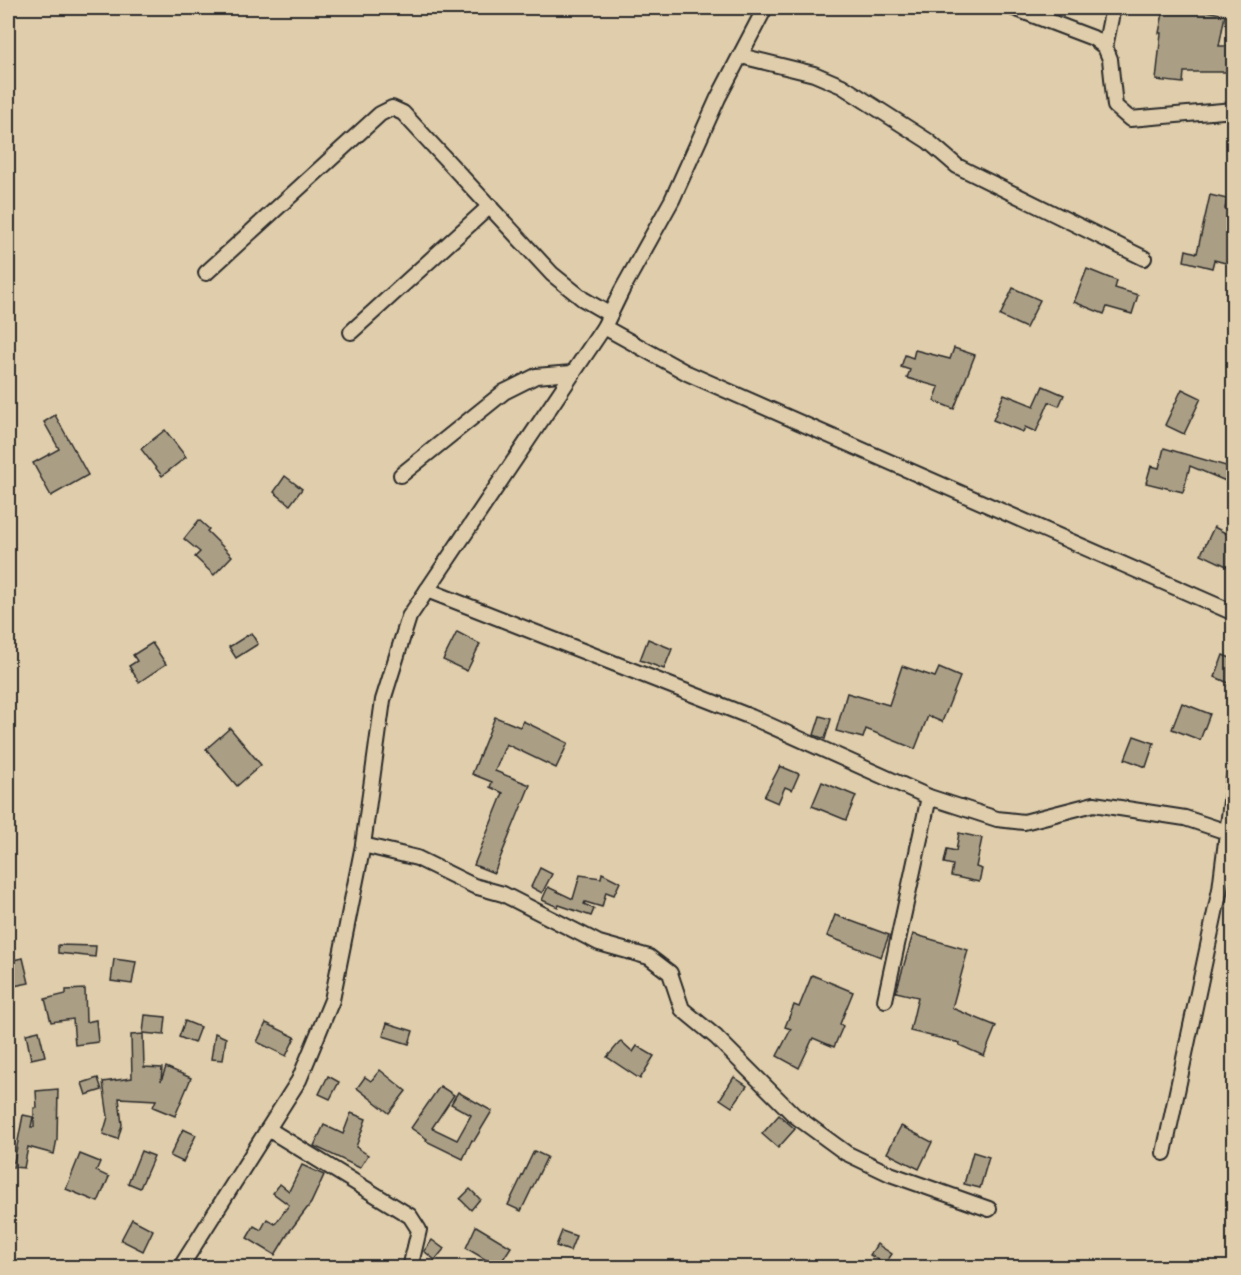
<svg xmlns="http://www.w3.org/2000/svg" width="1241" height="1275" font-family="'Balsamiq Sans',sans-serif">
  <rect width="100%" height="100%" fill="#dfcdab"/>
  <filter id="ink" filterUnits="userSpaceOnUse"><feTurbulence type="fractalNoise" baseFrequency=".0167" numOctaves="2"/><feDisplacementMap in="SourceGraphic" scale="12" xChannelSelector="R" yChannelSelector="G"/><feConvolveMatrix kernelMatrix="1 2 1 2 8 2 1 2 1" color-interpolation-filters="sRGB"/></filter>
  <g filter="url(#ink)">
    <g fill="#aa9e85" stroke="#2b2b2b" stroke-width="1.5">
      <path d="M1164 8H1193L1225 15 1219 46H1233V72H1184L1183 83 1156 80 1161 33H1159Z"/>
      <path d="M1210 195 1227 199 1225 209 1233 211V265L1214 260 1212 268 1184 261 1186 250 1197 253Z"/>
      <path d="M1087 269 1117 281 1115 288 1138 295 1132 314 1107 307 1104 314 1074 302Z"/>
      <path d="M1013 288 1040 300 1026 328 1000 316Z"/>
      <path d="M954 348 975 355 954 409 934 401 939 387 907 378 910 370 901 367 905 355 913 358 915 350 950 359Z"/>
      <path d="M1043 386 1064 395 1059 406 1049 402 1036 432 1025 427 1023 432 993 420 1004 394 1034 406Z"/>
      <path d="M1182 389 1201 398 1184 434 1165 425Z"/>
      <path d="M55 415 88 475 51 496 33 463 59 449 44 422Z"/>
      <path d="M165 430 186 457 162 476 141 449Z"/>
      <path d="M1164 448 1233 468V484L1190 466 1183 492 1146 483 1151 466 1159 468Z"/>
      <path d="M285 476 302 489 290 505 274 492Z"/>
      <path d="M199 520 209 529 207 531 232 556 214 575 195 557 200 552 184 539Z"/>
      <path d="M1214 527 1233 537V569L1201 554Z"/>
      <path d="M457 632 480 644 467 671 443 660Z"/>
      <path d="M251 633 258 644 236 658 229 647Z"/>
      <path d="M648 639 672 649 664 669 640 660Z"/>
      <path d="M152 643 166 664 139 682 129 666 137 661 133 655Z"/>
      <path d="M1223 655 1233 659V685L1215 677Z"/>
      <path d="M902 666 935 677 939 668 960 677 942 722 928 716 915 749 866 729 863 738 836 731 847 693 889 705Z"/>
      <path d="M1182 703 1210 714 1200 740 1172 729Z"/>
      <path d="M820 716 831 719 825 739 814 735Z"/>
      <path d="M495 717 520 727 523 721 568 743 556 768 506 744 495 771 530 785 494 873 474 865 503 793 490 787 492 782 472 774Z"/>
      <path d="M230 728 261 765 237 786 206 749Z"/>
      <path d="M1134 736 1154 743 1146 767 1125 759Z"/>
      <path d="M780 766 799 774 792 790 785 787 778 803 764 797Z"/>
      <path d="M822 782 856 796 846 820 812 806Z"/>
      <path d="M959 833 982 838 976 867 982 869 979 882 951 876 953 865 944 863 947 849 956 851Z"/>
      <path d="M540 868 552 874 542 893 531 887Z"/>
      <path d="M602 873 620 882 614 895 606 892 602 907 585 902 584 904 594 909 591 916 559 905 558 907 542 900 548 887 573 899 580 875 601 878Z"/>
      <path d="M835 915 889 935 881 957 827 936Z"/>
      <path d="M913 934 968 950 952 1008 996 1026 984 1056 959 1045 960 1043 910 1031 918 997 896 992Z"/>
      <path d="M58 945 96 946 95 957 58 953Z"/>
      <path d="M23 958 29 983 9 987 8 961Z"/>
      <path d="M114 959 136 962 132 984 111 981Z"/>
      <path d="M812 975 853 992 840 1024 843 1026 834 1047 813 1038 799 1068 777 1056 791 1029 785 1027 794 1005 799 1007Z"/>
      <path d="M85 989 86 1022 96 1020 98 1042 75 1045 73 1019 51 1022 45 999 66 994V990Z"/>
      <path d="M145 1015 166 1017 164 1035 143 1033Z"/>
      <path d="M185 1021 200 1027 194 1043 179 1037Z"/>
      <path d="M266 1023 295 1037 286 1056 257 1042Z"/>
      <path d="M387 1023 413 1031 409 1044 383 1036Z"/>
      <path d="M39 1031 45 1056 31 1059 26 1034Z"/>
      <path d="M215 1033 226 1038 223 1060 211 1059Z"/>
      <path d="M143 1034 144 1067 162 1068 161 1081 166 1067 191 1078 175 1116 153 1107 156 1100 119 1098 122 1125 118 1139 103 1134 108 1117 103 1082 132 1078 131 1035Z"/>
      <path d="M621 1041 633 1052 637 1046 654 1056 640 1079 607 1057Z"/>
      <path d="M380 1070 406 1091 389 1113 357 1088 365 1077 371 1081Z"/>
      <path d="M328 1076 339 1082 330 1099 319 1094Z"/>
      <path d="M734 1077 747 1086 732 1107 720 1099Z"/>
      <path d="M98 1078 102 1090 86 1095 82 1083Z"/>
      <path d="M440 1086 454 1095 432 1128 457 1140 471 1115 451 1104 458 1092 492 1111 474 1141 472 1140 463 1159 426 1141 427 1139 411 1128Z"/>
      <path d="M58 1089 57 1139 54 1154 28 1147 24 1168 13 1167 23 1115 33 1117 31 1127H34V1108H37L36 1091Z"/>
      <path d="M351 1113 366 1119 356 1147 368 1155 360 1168 314 1146 324 1125 343 1134Z"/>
      <path d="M779 1115 795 1129 778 1148 762 1134Z"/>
      <path d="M901 1126 932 1142 919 1169 887 1153Z"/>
      <path d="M183 1129 196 1135 183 1162 170 1156Z"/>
      <path d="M141 1151 154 1156 140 1188 128 1183Z"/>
      <path d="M534 1151 547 1157 521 1211 508 1205Z"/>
      <path d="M973 1152 989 1157 980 1188 964 1184Z"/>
      <path d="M80 1154 100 1162 96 1171 109 1177 98 1202 66 1189Z"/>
      <path d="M302 1165 324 1175 311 1203 289 1232 275 1255 247 1238 254 1226 261 1230 267 1219 275 1224 289 1205 273 1193 280 1184 289 1191Z"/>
      <path d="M470 1189 480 1199 471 1210 460 1199Z"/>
      <path d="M132 1219 153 1230 143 1251 121 1240Z"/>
      <path d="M476 1226 511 1247 498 1267 466 1248Z"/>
      <path d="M562 1231 576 1236 570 1251 556 1246Z"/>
      <path d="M432 1240 444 1249 435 1260 424 1251Z"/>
      <path d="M877 1244 892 1254 885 1264 870 1255Z"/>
    </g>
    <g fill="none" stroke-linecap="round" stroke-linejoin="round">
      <g stroke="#2b2b2b" stroke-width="18">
        <g id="street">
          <path d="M1014 8 1093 38 1105 47 1110 59 1115 106 1130 119 1234 110"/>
          <path d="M1105 47 1113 8"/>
          <path d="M741 56 814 74 842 86 928 141 957 166 1144 258"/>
          <path d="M206 273 380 114 392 108 403 113 552 274 583 299 609 314"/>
          <path d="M604 327 687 373 1234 613"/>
          <path d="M351 332 490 206"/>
          <path d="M401 475 504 392 536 376 572 373"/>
          <path d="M427 590 751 717 929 797 997 819 1024 822 1094 804 1185 818 1227 832"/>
          <path d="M363 845 417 858 474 886 503 894 599 943 649 957 670 973 682 1009 716 1037 794 1115 846 1153 890 1174 989 1209"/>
          <path d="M885 1000 929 797"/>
          <path d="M268 1129 410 1216 419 1230 410 1268"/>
          <path d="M1164 1153 1220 889 1234 777"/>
          <path d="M180 1268 299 1080 332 1000 363 845 383 700 409 617 604 327 622 290 672 200 718 98 765 8"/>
        </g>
      </g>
      <use href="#street" stroke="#dfcdab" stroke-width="14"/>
    </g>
  </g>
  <rect width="1241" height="1275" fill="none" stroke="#dfcdab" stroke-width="30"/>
  <rect x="15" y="15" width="1211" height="1245" fill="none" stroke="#2b2b2b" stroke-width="2" filter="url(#ink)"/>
</svg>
